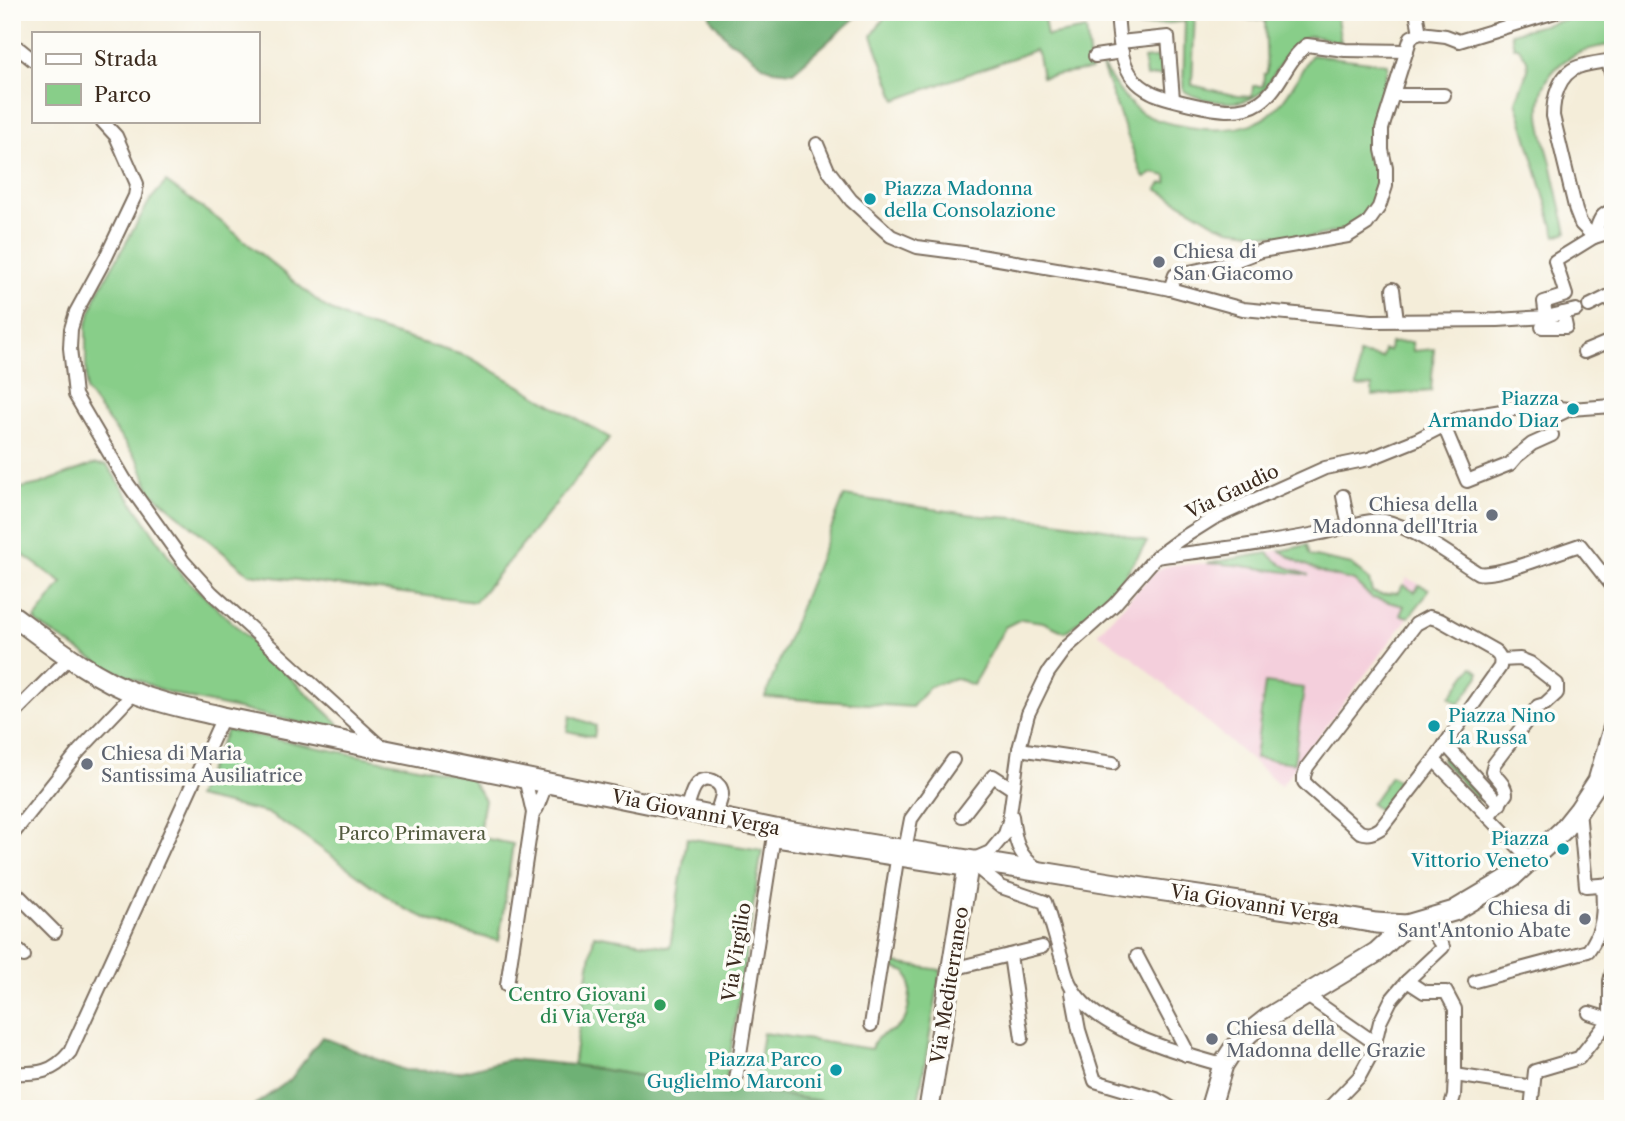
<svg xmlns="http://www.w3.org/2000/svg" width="1625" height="1121" font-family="'Libre Caslon Text',serif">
  <rect width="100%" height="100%" fill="#fdfcf7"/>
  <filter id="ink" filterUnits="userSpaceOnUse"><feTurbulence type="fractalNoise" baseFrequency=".0143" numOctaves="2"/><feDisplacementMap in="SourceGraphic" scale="14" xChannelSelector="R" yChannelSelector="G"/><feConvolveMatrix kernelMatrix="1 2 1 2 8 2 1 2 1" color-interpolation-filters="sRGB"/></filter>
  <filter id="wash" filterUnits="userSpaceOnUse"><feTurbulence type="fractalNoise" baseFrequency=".00686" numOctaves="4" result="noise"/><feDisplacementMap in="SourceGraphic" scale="28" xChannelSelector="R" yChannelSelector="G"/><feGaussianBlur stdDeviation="1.57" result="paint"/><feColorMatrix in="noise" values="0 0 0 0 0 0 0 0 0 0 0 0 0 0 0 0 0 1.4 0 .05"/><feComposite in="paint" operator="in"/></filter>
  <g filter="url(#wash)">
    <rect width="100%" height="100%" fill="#f4edd9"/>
    <path fill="#f4cfdc" d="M1307 545 1310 556 1352 565 1369 580 1372 592 1382 595 1399 592 1407 578 1429 589 1424 598 1420 602 1281 786 1132 657 1098 633 1154 572 1163 567 1173 565 1214 563Z"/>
    <g fill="#88ce89" stroke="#627c54" stroke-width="2">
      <path d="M888 12H1043L1047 36 1086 29 1091 70 1042 77 1038 55 1035 50 896 100 872 36Z"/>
      <path d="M1183 12H1195L1192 85 1237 96 1252 97 1253 86H1263L1264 74 1267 73 1265 20H1246V12H1336L1341 43C1331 40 1319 36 1309 36 1292 38 1273 77 1264 90 1258 95 1251 99 1244 101 1227 105 1196 100 1183 90L1185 21 1138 27 1137 17Z"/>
      <path d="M1596 12H1613V45C1573 48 1537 70 1540 115 1541 131 1547 148 1551 163 1556 186 1561 209 1567 232L1556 236 1516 101 1528 70 1527 59 1518 47H1514L1511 33Z"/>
      <path d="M1312 55 1388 64 1373 142 1381 183 1372 205 1366 213 1361 219 1345 230 1302 239 1229 229 1216 224 1157 189 1162 183H1167V176L1153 173 1145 178 1142 175 1101 64C1112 80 1122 98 1138 110 1155 124 1204 131 1226 129 1241 128 1260 123 1271 113 1287 100 1297 78 1308 60Z"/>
      <path d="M1161 57 1164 75 1146 77 1144 59Z"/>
      <path d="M166 182 219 220 325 307 354 322 469 357 610 438 475 602 249 574 150 491 139 462 86 391V326L97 294 150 200Z"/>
      <path d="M1412 342 1413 351 1434 349 1431 391 1372 396V386L1357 387 1359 354 1382 358 1384 350 1389 351 1390 343Z"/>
      <path d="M94 464 107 465 181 574 337 722 340 727 338 731 192 699 164 691 104 666 38 624 35 619 62 583 12 547V490L40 484Z"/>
      <path d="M844 496 981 516 1049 520 1110 530 1147 542 1122 580 1096 609 1065 632 1043 622 1021 619 1005 627 973 685 955 678 929 687 912 707 765 697Z"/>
      <path d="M1307 545 1310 556 1352 565 1369 580 1372 592 1382 595 1399 592 1403 585 1415 592 1419 585 1429 589 1424 598 1409 617 1400 615 1404 606 1372 598 1354 581 1326 574 1301 563 1280 551Z"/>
      <path d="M1268 553C1280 566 1293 570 1309 575L1235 565 1207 563Z"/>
      <path d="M1472 667 1479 672V676L1459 704 1450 697Z"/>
      <path d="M1265 683 1304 688 1294 763 1255 758Z"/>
      <path d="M570 716 596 726 594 737 567 731Z"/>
      <path d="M227 730 469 777 485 800 478 837 513 844 499 941 446 927 403 908 304 836 267 813 196 797Z"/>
      <path d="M1448 757 1483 797V799L1478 800 1443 762 1442 758Z"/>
      <path d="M1391 776 1400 782 1379 810 1371 804Z"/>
      <path d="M687 838 762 850 725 1089 573 1065 594 935 670 947Z"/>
      <path d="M888 962 941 970 917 1109H875L754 1091 763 1033 871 1049C877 1029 894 1036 904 1021 909 1013 909 1002 910 993 910 985 911 979 906 972L888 966Z"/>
    </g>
    <g fill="#6eb175" stroke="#546e4a" stroke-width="2">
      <path d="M709 12H859L856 17 793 72 773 70 764 66 738 45 729 41 711 19Z"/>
      <path d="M322 1037 404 1070 460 1072 510 1059 573 1065 724 1089 735 1088 875 1109H249L290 1080Z"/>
    </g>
  </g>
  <g filter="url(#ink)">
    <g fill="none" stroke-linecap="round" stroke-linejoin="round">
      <g stroke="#7c6e5f" stroke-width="16">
        <g id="street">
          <path d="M1117 12C1119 34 1119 62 1134 79 1138 84 1145 89 1151 92 1164 99 1213 110 1229 110 1239 110 1251 108 1260 102 1281 88 1286 60 1307 45L1345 50 1407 51"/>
          <path d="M1416 12 1420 33"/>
          <path d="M1420 33 1446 36 1459 41 1555 12"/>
          <path d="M1120 42 1168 37 1173 99"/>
          <path d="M12 43 33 60"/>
          <path d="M1095 56 1122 52"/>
          <path d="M1613 60C1602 62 1589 63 1578 67 1559 74 1553 98 1553 116L1576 211 1581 224 1594 237C1598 225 1599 213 1613 211"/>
          <path d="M1608 61 1611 73 1613 74"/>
          <path d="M1393 95H1444"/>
          <path d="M102 121 116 136 137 184 135 196 106 257 76 312 71 329 70 348 75 395 125 480 183 561 212 593 381 747"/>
          <path d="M817 144 828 170 851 200 891 236 917 247 963 253 1150 285 1170 289 1243 309 1372 321 1498 320 1546 317 1576 310"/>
          <path d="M1170 289 1175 275 1227 264 1261 251 1348 236 1367 224 1379 207 1386 186V168L1382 150V129L1411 37 1420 33"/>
          <path d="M1393 289 1397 320"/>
          <path d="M1589 306 1613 294"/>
          <path d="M1546 317 1544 302 1566 295 1555 261 1594 237 1613 231"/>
          <path d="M1542 327H1566L1563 313"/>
          <path d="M1584 352 1613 340"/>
          <path d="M1537 407 1545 421 1570 409 1613 406"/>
          <path d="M1444 426 1467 481 1510 464 1517 456 1532 444 1552 435"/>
          <path d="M1343 496 1349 527"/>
          <path d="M1156 557C1211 550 1267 544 1321 533 1339 530 1366 518 1384 521 1411 526 1454 558 1478 573 1498 577 1557 552 1580 545L1613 587"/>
          <path d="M1429 617 1440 620 1495 651C1501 656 1501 660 1500 667L1434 760 1381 828C1373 833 1369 835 1360 832L1310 788 1304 782V776L1307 767 1416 624Z"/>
          <path d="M12 715 70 657"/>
          <path d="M1445 744 1500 804"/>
          <path d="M1019 749 1113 763"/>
          <path d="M1434 760 1531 860"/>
          <path d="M1579 810 1586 886 1613 884"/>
          <path d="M686 811C689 803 691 790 697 784 706 775 722 781 722 794 721 801 717 810 715 817"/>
          <path d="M533 813 537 808 547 782"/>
          <path d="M962 816 993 776 1013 789"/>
          <path d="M1012 816C1015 840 1017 855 1038 869"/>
          <path d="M1489 817 1506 794C1506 785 1497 779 1492 771L1494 764 1538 706 1545 704 1557 693V684L1530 663 1520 659 1501 660"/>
          <path d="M12 835 79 751 134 693"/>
          <path d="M773 840 968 870"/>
          <path d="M905 850 911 819 953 760"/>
          <path d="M12 889 55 932"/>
          <path d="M12 944 24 956"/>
          <path d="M1010 955 1022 1038"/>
          <path d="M1137 956 1185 1047 1186 1055"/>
          <path d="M952 969 1042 947"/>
          <path d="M1407 981 1424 992H1446L1455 1009V1075L1454 1096 1450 1109"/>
          <path d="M1475 981 1588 951C1604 930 1604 910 1602 885"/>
          <path d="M507 985 533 813 525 778"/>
          <path d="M1072 993 1079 1030 1095 1081 1156 1099 1173 1109"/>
          <path d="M1306 995 1375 1043"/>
          <path d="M1589 1013 1608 1019"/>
          <path d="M871 1025 897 860"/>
          <path d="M1223 1065C1178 1053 1091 1029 1070 984 1066 977 1064 967 1062 959 1056 940 1051 921 1045 902L1001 887 969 861 990 852 1005 834 1009 821 1019 749 1028 714 1048 673 1067 647 1114 605 1156 557 1179 540 1214 518 1325 468 1369 459 1416 440 1459 418 1532 406 1570 409"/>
          <path d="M12 1073C38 1074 53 1073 70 1052L223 717"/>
          <path d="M1455 1075 1533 1087"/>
          <path d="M736 1080 775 829"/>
          <path d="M1328 1109 1359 1077 1373 1051 1380 1022 1391 1000 1407 981 1443 947 1425 921"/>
          <path d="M1531 1109 1535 1071 1579 1058 1606 1024 1610 1012V981L1613 969"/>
        </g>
      </g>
      <g stroke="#7c6e5f" stroke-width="23">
        <g id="secondary">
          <path d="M12 615C52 645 93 678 140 695 166 705 196 710 223 717L775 829 1110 883 1335 916 1376 923 1406 925 1454 911 1513 876 1563 830 1579 810 1598 781 1613 729"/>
          <path d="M929 1109 969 861"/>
          <path d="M1210 1109 1223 1065 1232 1051 1249 1033 1268 1018 1377 952 1406 925"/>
        </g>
      </g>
      <use href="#street" stroke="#fff" stroke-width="12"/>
      <use href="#secondary" stroke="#fff" stroke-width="19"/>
    </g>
  </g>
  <g fill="#0f9aa8" stroke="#fdfcf7" stroke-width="2.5">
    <circle cx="870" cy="199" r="7"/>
    <circle cx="1573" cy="409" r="7"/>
    <circle cx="1434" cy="726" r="7"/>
    <circle cx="1563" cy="849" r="7"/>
    <circle cx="836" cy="1070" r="7"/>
  </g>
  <g fill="#6b7280" stroke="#fdfcf7" stroke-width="2.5">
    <circle cx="1159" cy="262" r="7"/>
    <circle cx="1492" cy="515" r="7"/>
    <circle cx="87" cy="764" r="7"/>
    <circle cx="1585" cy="919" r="7"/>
    <circle cx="1212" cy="1039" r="7"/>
  </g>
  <circle fill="#2e9e5b" stroke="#fdfcf7" stroke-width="2.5" cx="660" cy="1005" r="7"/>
  <g text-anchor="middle" stroke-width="7" stroke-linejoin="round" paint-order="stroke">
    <g font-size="19" fill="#0d838f" stroke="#fdfcf7" text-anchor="end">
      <text x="884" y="195" text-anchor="start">Piazza Madonna<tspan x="884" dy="22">della Consolazione</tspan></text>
      <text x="1559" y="405">Piazza<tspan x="1559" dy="22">Armando Diaz</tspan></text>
      <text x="1448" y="722" text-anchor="start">Piazza Nino<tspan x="1448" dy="22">La Russa</tspan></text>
      <text x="1549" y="845">Piazza<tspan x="1549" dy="22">Vittorio Veneto</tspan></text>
      <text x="822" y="1066">Piazza Parco<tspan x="822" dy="22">Guglielmo Marconi</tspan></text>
    </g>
    <g font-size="19" fill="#5b616d" stroke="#fdfcf7" text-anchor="start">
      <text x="1173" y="258">Chiesa di<tspan x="1173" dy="22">San Giacomo</tspan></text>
      <text x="1478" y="511" text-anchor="end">Chiesa della<tspan x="1478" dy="22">Madonna dell'Itria</tspan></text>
      <text x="101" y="760">Chiesa di Maria<tspan x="101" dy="22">Santissima Ausiliatrice</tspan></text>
      <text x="1571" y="915" text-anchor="end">Chiesa di<tspan x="1571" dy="22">Sant'Antonio Abate</tspan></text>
      <text x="1226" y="1035">Chiesa della<tspan x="1226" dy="22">Madonna delle Grazie</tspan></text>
    </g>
    <g font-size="19" fill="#3b2a1e" stroke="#fdfcf7">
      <text transform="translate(1232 491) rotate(-26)" y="7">Via Gaudio</text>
      <text transform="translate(696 812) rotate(11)" y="7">Via Giovanni Verga</text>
      <text transform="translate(1255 904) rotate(9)" y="7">Via Giovanni Verga</text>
      <text transform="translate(736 952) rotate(-81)" y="7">Via Virgilio</text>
      <text transform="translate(949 985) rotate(-81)" y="7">Via Mediterraneo</text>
    </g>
    <g font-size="19" fill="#525b3e" stroke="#fdfcf7">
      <text x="412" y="840">Parco Primavera</text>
    </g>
    <g font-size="19" fill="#27864d" stroke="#fdfcf7" text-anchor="end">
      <text x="646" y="1001">Centro Giovani<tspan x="646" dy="22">di Via Verga</tspan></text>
    </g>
  </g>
  <rect width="1625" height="1121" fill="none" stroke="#fdfcf7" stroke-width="42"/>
  <rect x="32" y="32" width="228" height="91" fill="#fdfcf7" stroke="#afa8a0" stroke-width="2"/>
  <rect x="46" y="54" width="35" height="10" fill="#ffffff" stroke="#afa8a0" stroke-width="2"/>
  <text x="94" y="66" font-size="21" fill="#3b2a1e">Strada</text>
  <rect x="46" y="84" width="35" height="21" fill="#88ce89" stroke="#afa8a0" stroke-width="2"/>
  <text x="94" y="102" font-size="21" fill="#3b2a1e">Parco</text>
</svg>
